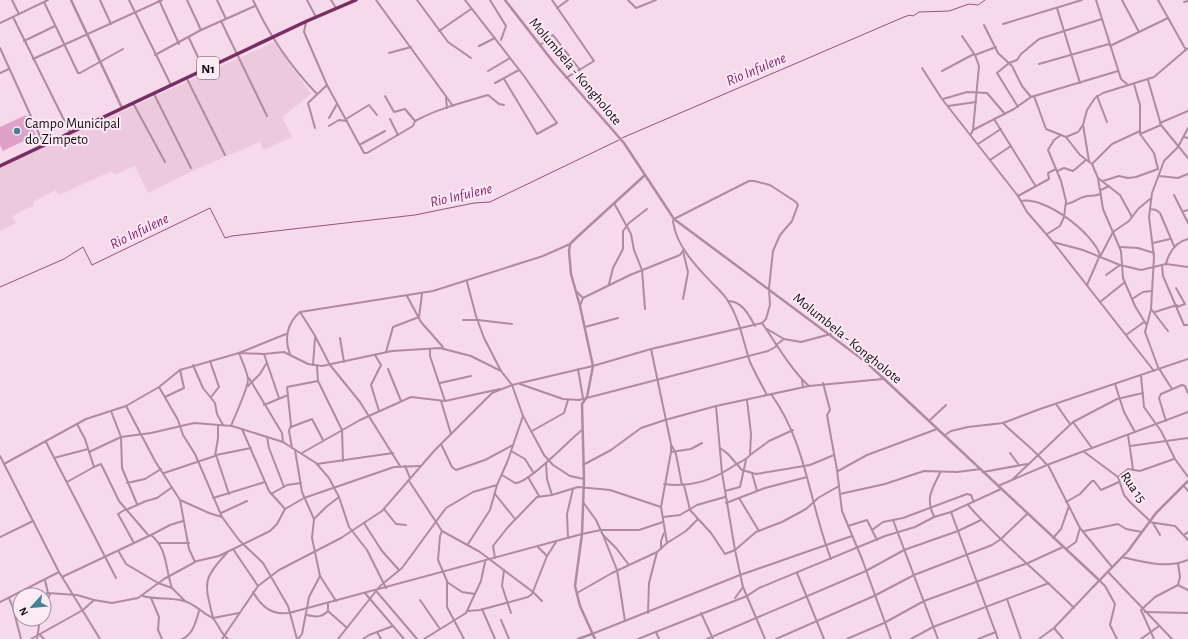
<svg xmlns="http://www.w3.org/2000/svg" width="1188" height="639" font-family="'Alegreya Sans',sans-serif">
  <rect width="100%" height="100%" fill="#f6d9ea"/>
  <path fill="#edc9de" d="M274 42 311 94 282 117 292 137 263 150 260 142 199 168 148 193 135 166 114 175 112 171 59 195 56 190 33 202 34 205 12 216 16 223 0 231V167Z"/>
  <path fill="#dfa1c7" d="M26 115 36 135 3 151 0 145V127Z"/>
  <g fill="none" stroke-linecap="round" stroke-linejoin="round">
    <g stroke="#93547c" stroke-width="1">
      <path d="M622 138 904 17 910 15 913 16 919 12 949 11 969 4 978 5 985 0"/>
      <path d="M0 287 64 259 83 247 92 265 210 208 225 238 232 236 415 215 474 203 490 202 619 140"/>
    </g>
    <g stroke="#b18aa1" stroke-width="2">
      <path d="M12 0 19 14"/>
      <path d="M100 0 111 24"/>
      <path d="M129 0 171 85"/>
      <path d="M159 0 179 44"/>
      <path d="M187 0 201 30"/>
      <path d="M217 0 226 19"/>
      <path d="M253 0C269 35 290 66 317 94"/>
      <path d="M307 0 316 17"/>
      <path d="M331 0 336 8"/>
      <path d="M376 0 453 106"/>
      <path d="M417 0 448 42 471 58"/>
      <path d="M465 0 524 76 557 123 537 134 504 79"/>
      <path d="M490 0 506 26 501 40"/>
      <path d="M552 0 594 61 566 78"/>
      <path d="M628 0 636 8 656 0"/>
      <path d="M1096 0 1121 79 1128 85"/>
      <path d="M1122 0 1139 32"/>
      <path d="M1158 0 1186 50"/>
      <path d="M44 2 78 73H80L123 49"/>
      <path d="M1184 2 1188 1"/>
      <path d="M557 8 568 0"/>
      <path d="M1057 8 1080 83"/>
      <path d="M13 17 70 132"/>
      <path d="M221 21 267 116"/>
      <path d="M306 22 304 32 327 85 364 153H367L413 126 415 121C437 109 464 102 488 95L499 104 504 105"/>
      <path d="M0 23 48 0"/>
      <path d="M1003 24 1082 0"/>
      <path d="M984 25 998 53 1012 66 1022 86 1031 97"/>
      <path d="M439 31 471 9"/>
      <path d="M962 36 975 55 979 66 973 130 971 134"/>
      <path d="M189 38 204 70"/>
      <path d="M24 41 55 26"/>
      <path d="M540 45 553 35 580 70"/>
      <path d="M479 46 495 38"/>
      <path d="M1110 46 1168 18"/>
      <path d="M0 48 44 145"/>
      <path d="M389 53 411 47"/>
      <path d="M155 55 201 30 255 6"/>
      <path d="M975 55 996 47"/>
      <path d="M33 59 162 0"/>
      <path d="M1009 63 1017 60 1021 54 1039 39 1102 19"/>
      <path d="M1009 63 997 73 1018 107"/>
      <path d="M1039 64 1109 44"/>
      <path d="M922 68 942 99 1018 196 1027 212 1053 242 1154 371"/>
      <path d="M488 71 510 58"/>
      <path d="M942 71 974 54"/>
      <path d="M0 73 9 69"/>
      <path d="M187 79 225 155"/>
      <path d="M1148 80 1161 125 1188 158"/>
      <path d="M495 83 519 70"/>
      <path d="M1134 84 1140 105V134L1154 153 1158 169"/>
      <path d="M154 94 191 168"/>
      <path d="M385 96 394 112 405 109 415 121"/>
      <path d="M1034 96 1046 129 1066 137 1080 155 1092 164 1098 178 1120 195 1132 217"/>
      <path d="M1097 96 1107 122"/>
      <path d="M446 98 447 108"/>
      <path d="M943 99 967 92 987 93 1005 114"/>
      <path d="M133 103 165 162"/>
      <path d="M948 106 976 102"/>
      <path d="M329 118 337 104"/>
      <path d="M346 119 369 105 377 115"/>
      <path d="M390 119 398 135"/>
      <path d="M994 119 1035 185"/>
      <path d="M1160 123 1188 111"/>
      <path d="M329 126 339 120 347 121"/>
      <path d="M315 128 308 103 327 85"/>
      <path d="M973 130 1014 109 1031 97 1118 71"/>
      <path d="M1140 134 1161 125"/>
      <path d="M1066 137 1078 132 1083 125"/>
      <path d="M1184 137 1188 138"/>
      <path d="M361 144 385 131"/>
      <path d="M978 144 1001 129"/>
      <path d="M990 160 1011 146"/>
      <path d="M1089 161 1083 125 1087 110 1095 98 1103 93 1154 77 1188 48"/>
      <path d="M1092 164 1112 144 1140 131"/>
      <path d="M1057 171 1064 168 1073 171 1086 160"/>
      <path d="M1159 176 1178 178 1188 174"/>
      <path d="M1098 178 1103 209 1121 251 1123 278 1135 306 1146 324"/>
      <path d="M1103 181 1119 176 1128 178 1136 177 1158 169"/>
      <path d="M1101 190 1109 186"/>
      <path d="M1174 195 1188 223"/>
      <path d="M1018 196 1049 179 1048 173 1056 169"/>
      <path d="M1021 201C1045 196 1093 233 1100 255"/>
      <path d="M614 203 631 234 634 250 642 270 645 309"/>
      <path d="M1066 204C1074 203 1081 196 1088 196 1094 196 1095 196 1101 194"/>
      <path d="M1150 209 1156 210 1160 213 1174 246"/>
      <path d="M1184 211 1188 210"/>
      <path d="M1047 234 1060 226 1064 217 1066 201 1061 181 1048 150 1054 140 1061 135"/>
      <path d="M1053 242 1083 250 1120 265 1141 270 1166 264 1188 267"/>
      <path d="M1153 243 1170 239"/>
      <path d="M1120 247 1138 248 1154 253"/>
      <path d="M1101 255 1113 232 1129 221 1138 209 1150 199"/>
      <path d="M1166 264C1169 252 1175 242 1188 239"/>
      <path d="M1162 265 1163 276 1184 325H1188"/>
      <path d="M1106 275 1120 265"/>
      <path d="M467 282 476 316 484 338 501 371"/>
      <path d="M609 284 613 268 623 249V231L629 223 647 209"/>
      <path d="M1087 285 1100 255"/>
      <path d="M1176 288 1185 304 1177 307"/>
      <path d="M577 292 583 298"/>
      <path d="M407 296 421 322 443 347"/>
      <path d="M683 299 688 272 683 251"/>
      <path d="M1132 299 1143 292 1151 291"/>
      <path d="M728 301C742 301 749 315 755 326"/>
      <path d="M1100 302 1125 282"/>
      <path d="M580 306 583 298 630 275 680 255 684 249"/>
      <path d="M1151 309 1168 331"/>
      <path d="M300 312 314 334 330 365 360 402 400 466"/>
      <path d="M1155 312 1177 305"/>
      <path d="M463 320H478L512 324"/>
      <path d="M762 323C776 343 791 370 809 386"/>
      <path d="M585 327 618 318"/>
      <path d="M767 329 784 339 801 342 831 334"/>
      <path d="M1126 335 1144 322"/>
      <path d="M340 338 344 362"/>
      <path d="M776 345 784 339"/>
      <path d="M430 349V356L445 401"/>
      <path d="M386 352 393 327 419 317 422 294"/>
      <path d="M264 354 279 398"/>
      <path d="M290 354C284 339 287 323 300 312L433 291 543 256 570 244"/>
      <path d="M375 355 381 365 371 385 379 411"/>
      <path d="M210 361 219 387 211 397"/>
      <path d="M193 365 203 388 215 403 217 414 223 425"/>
      <path d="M313 365 315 338"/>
      <path d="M317 366 318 381 342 430 343 461"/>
      <path d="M388 369 401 401"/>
      <path d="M578 369 583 398"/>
      <path d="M1141 376 1144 407 1161 431 1175 459 1188 477"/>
      <path d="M249 378 282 433 283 442"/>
      <path d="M802 380 803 387"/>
      <path d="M440 383 471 376"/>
      <path d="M823 383 830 410 827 415 837 470 842 511 862 559 891 639"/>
      <path d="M520 384 563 399 579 400 768 351 777 346"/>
      <path d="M1115 384 1124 412 1135 432"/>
      <path d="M248 386 260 374 266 364"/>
      <path d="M159 387 178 420 183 435 195 454 222 517"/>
      <path d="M1172 389 1158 367 1145 332 1151 309 1154 257 1149 217 1152 193 1164 161 1178 147 1188 128"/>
      <path d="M771 394C807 444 809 503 831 559"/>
      <path d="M165 397 184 388 180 370"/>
      <path d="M441 401 451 434"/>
      <path d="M1056 404 1070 424"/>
      <path d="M264 405 288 395"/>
      <path d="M126 406 155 461 180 500 209 513 222 517 239 540 263 563 288 606 297 639"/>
      <path d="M716 406 722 473 735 550 743 587 765 639"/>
      <path d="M111 411 121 437 122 468 137 504"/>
      <path d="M930 420 946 405"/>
      <path d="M1166 421 1159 398 1161 394 1182 385 1185 386 1188 393"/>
      <path d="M1073 422 1092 448"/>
      <path d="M1003 423C1018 438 1034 449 1047 465"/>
      <path d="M77 424 85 439 94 467 101 464 119 501 149 536"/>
      <path d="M231 426C234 418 249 386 248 379 247 371 242 361 239 353L286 334"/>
      <path d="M291 427 312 419 323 440"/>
      <path d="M242 429 269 491 285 509"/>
      <path d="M532 431 564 413 568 400"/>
      <path d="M945 435 951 431 968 427 1003 423 1040 409 1188 359"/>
      <path d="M1128 435 1133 469"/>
      <path d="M267 437 269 448 284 487"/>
      <path d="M46 442 116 578"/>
      <path d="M441 444 452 467 456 470 485 460 513 445"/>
      <path d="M672 446 676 454 682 485"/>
      <path d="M1130 446 1188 438"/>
      <path d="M292 448 289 431 291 425 287 387 318 381"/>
      <path d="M720 448 728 454 742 470 756 474 810 465 834 455"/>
      <path d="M295 450 302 492 314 519 312 538 320 576 336 601"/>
      <path d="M511 451 525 459 533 472"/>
      <path d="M1083 451 1118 477 1124 495 1130 502 1150 521"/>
      <path d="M89 452 121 437 151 433 194 423 232 426 283 442 316 463 329 478 339 497 349 527 367 550 386 588"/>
      <path d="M671 452 691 449 702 443"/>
      <path d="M302 453 360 420 411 397 445 401 500 389"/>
      <path d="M1010 453 1019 465"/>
      <path d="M750 455 769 441 793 430"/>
      <path d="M0 456 59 572 100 639"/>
      <path d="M54 458 88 449"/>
      <path d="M546 463 547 479 552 495"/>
      <path d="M4 464 86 419 126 406 159 387 180 370 239 353 264 354 284 352 308 364 322 366 392 351 440 348 471 356 501 371 512 385 523 416 544 455 553 465 570 476 584 479"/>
      <path d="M317 464 393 453"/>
      <path d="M583 465 611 450 641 428 665 420 716 406 809 386 883 379"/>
      <path d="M1048 465 1080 528 1112 567"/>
      <path d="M405 466 410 478"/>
      <path d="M838 471 867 455 937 429"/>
      <path d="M983 472 1027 464"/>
      <path d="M164 473 215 456 218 438V425"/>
      <path d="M752 473 757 491"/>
      <path d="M502 475 515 483C528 484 569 440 582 430"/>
      <path d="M528 477 539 496"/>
      <path d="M1118 477 1128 469 1140 471 1174 459"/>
      <path d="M1013 479 1073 422 1117 399 1143 393"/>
      <path d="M409 481 442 531 480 552 533 592 542 601"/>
      <path d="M67 482 94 467"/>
      <path d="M127 483 145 479 161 469"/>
      <path d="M664 484C691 488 713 480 735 465 740 462 746 460 750 455L751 434 747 400"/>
      <path d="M684 485 690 510 711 533 725 554 735 550 756 532 782 522 806 509 818 498 839 486"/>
      <path d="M998 486 1047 465 1188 412"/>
      <path d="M1184 486 1188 491"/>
      <path d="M725 491 740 487 746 460"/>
      <path d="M229 494 216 455 251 448"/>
      <path d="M271 494 287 485 301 483"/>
      <path d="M495 494 515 519"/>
      <path d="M840 494 885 484 924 471 957 472 981 469"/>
      <path d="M213 498 265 482"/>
      <path d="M739 498 759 531"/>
      <path d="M180 500 189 549 195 562"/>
      <path d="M583 502 596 520 603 535 616 548 629 565"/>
      <path d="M1066 502 1080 494 1092 481H1094L1101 490 1119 482"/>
      <path d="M726 503 765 488 807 477"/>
      <path d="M968 505C1000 542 1039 573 1074 608"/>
      <path d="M126 509 118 514 134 543"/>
      <path d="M384 509 396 524 406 525"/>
      <path d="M126 510 146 501 157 498 171 488"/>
      <path d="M951 512 998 639"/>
      <path d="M221 513 247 501"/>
      <path d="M934 516C925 499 932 489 940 473"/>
      <path d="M663 517 680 515 697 505 725 497"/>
      <path d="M314 519 326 507 339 497"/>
      <path d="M893 520 938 639"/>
      <path d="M1149 522 1175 526 1188 540"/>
      <path d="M364 523 382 551 399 570"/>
      <path d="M1153 523 1160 535"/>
      <path d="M848 526 867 520 877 540"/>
      <path d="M872 530 883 522 903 518 967 494 971 495 974 502"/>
      <path d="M442 531 440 536 438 560 447 581V607L464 639"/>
      <path d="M1084 531 1118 524 1126 529 1142 532"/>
      <path d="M151 535 170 525 183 521"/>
      <path d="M603 535 617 570 625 621"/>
      <path d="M1184 535 1188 532"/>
      <path d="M0 537 33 521"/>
      <path d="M568 538 567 514 573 489"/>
      <path d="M1053 538 1061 529 1069 506"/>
      <path d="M160 543H189"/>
      <path d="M667 543 686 531 698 519"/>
      <path d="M468 544 490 510 497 485 508 460 523 416"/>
      <path d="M538 547 547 556"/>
      <path d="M233 549 258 586"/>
      <path d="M661 549V541L664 533"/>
      <path d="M1066 549 1076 542 1080 528"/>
      <path d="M119 552 126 564 158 583 172 588 185 601"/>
      <path d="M227 553C201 580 205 584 213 618L239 613"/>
      <path d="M1122 557C1143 562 1168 569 1188 560"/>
      <path d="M495 558 493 546 508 527 537 497 552 495 578 487 610 490 661 507"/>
      <path d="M504 570 502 586 511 613"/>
      <path d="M1108 572 1172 639"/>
      <path d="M797 573 824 639"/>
      <path d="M62 577 151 535C168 549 165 569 172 588"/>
      <path d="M45 580 48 593"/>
      <path d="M1099 580 1105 586 1115 604 1110 625 1117 639"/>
      <path d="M447 582 462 592 475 594"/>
      <path d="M1178 585 1188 590"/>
      <path d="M253 592C262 607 271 615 289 613L582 534 601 530H639L663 522"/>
      <path d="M377 592 417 639"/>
      <path d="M365 593 404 639"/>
      <path d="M577 593 612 573 657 552 667 543 661 507 671 452V444L651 349"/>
      <path d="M44 595 48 593 77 595 94 600"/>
      <path d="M143 596C156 600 170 597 184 601 194 603 202 613 211 617 218 621 220 634 228 639"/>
      <path d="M9 598 13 608 21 639"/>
      <path d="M151 598 159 617 158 630 162 639"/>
      <path d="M735 598 743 587"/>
      <path d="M1007 599 1021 639"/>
      <path d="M420 600 440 629"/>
      <path d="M0 602 59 572"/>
      <path d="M482 609 495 639"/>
      <path d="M44 610 50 594"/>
      <path d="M328 611 346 627"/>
      <path d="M468 611 480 610 528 597 532 594 547 556 556 542"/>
      <path d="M1145 612 1188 613"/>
      <path d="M648 613 649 583 657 552"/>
      <path d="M701 613 713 639"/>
      <path d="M307 615C316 617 321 618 328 611V603"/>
      <path d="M501 620 509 639"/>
      <path d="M1054 628 1063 639"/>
      <path d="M377 632 381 639"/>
      <path d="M656 632 659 639"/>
      <path d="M39 634 44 639"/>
      <path d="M592 634 740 575 852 536"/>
      <path d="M31 639 83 610 94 600 112 603 138 598 164 579 197 561 219 556 270 531 277 524 285 509 304 498 394 467 420 466"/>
      <path d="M37 639 40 619"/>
      <path d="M182 639C193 635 196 621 199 611"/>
      <path d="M222 639 258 586 279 570 341 538 382 511 434 451 492 393 512 385 593 366 651 349 762 323 766 319 770 305 769 288 773 251 780 235 792 221 798 205 796 202 770 185 754 181H749L674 219 673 221C676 246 696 266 712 283 717 288 724 294 728 301 740 320 743 341 750 362 755 373 761 384 767 395"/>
      <path d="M298 639 302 634 309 597 320 576"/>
      <path d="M338 639 380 586 402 568 446 508 473 492 497 485"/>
      <path d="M363 639 369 635 393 626"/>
      <path d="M424 639 466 613 481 581 485 562"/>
      <path d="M638 639 747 596 759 588 885 536 915 527 934 517 951 512 1001 489"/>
      <path d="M707 639 866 571 904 550 958 531 981 520"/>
      <path d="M776 639 874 596 914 575 992 545 1001 539 1027 514"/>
      <path d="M847 639 884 623 924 601 1028 563 1063 547"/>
      <path d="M911 639 933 627 1049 583"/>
      <path d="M978 639 996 632"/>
      <path d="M1039 639 1054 628 1093 587"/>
      <path d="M1141 639 1159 626"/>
      <path d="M1154 639 1141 610 1155 597 1178 585 1180 577 1178 563"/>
    </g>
    <g stroke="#b18aa1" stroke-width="2.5">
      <path d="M71 0 122 108"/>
      <path d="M505 0 554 63 624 143 674 219 866 362 1099 580"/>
      <path d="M1093 587 1128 551 1156 513 1188 481"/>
      <path d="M578 639 592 634"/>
      <path d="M595 639 580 606 575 586 582 534 584 479 582 404 587 397 593 366 580 306 571 274 569 251 570 244 575 239 645 175"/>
    </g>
    <path stroke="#782e61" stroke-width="3.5" d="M0 166 307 21 356 0"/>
  </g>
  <circle fill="#418494" stroke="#fceaf4" stroke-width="1.5" cx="17" cy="131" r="4"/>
  <g text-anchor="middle" stroke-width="4" stroke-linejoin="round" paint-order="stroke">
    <rect fill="#fceaf4" stroke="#5a4e54" stroke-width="1" x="197" y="57" width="22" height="22" rx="3"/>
    <g font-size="13" font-weight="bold" fill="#140b10">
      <text x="208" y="73">N1</text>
    </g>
    <g font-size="14" fill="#140b10" stroke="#fceaf4">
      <text transform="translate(576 71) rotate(50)" y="5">Molumbela - Kongholote</text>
      <text transform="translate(848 338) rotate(39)" y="5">Molumbela - Kongholote</text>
      <text transform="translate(1134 487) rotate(55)" y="5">Rua 15</text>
    </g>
    <g font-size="14" fill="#140b10" stroke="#fceaf4" text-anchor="start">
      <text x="25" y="128">Campo Municipal<tspan x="25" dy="16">do Zimpeto</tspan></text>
    </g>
    <g font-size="15" font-style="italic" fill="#8d266f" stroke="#fceaf4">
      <text transform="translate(756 69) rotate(-23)" y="5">Rio Infulene</text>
      <text transform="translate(461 195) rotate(-13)" y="5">Rio Infulene</text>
      <text transform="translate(139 231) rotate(-26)" y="5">Rio Infulene</text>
    </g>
  </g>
  <g transform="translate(32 607) rotate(243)"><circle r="19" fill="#fceaf4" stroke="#9f9199"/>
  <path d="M0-3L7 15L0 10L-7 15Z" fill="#418494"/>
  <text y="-6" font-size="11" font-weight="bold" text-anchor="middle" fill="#140b10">N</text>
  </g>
</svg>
